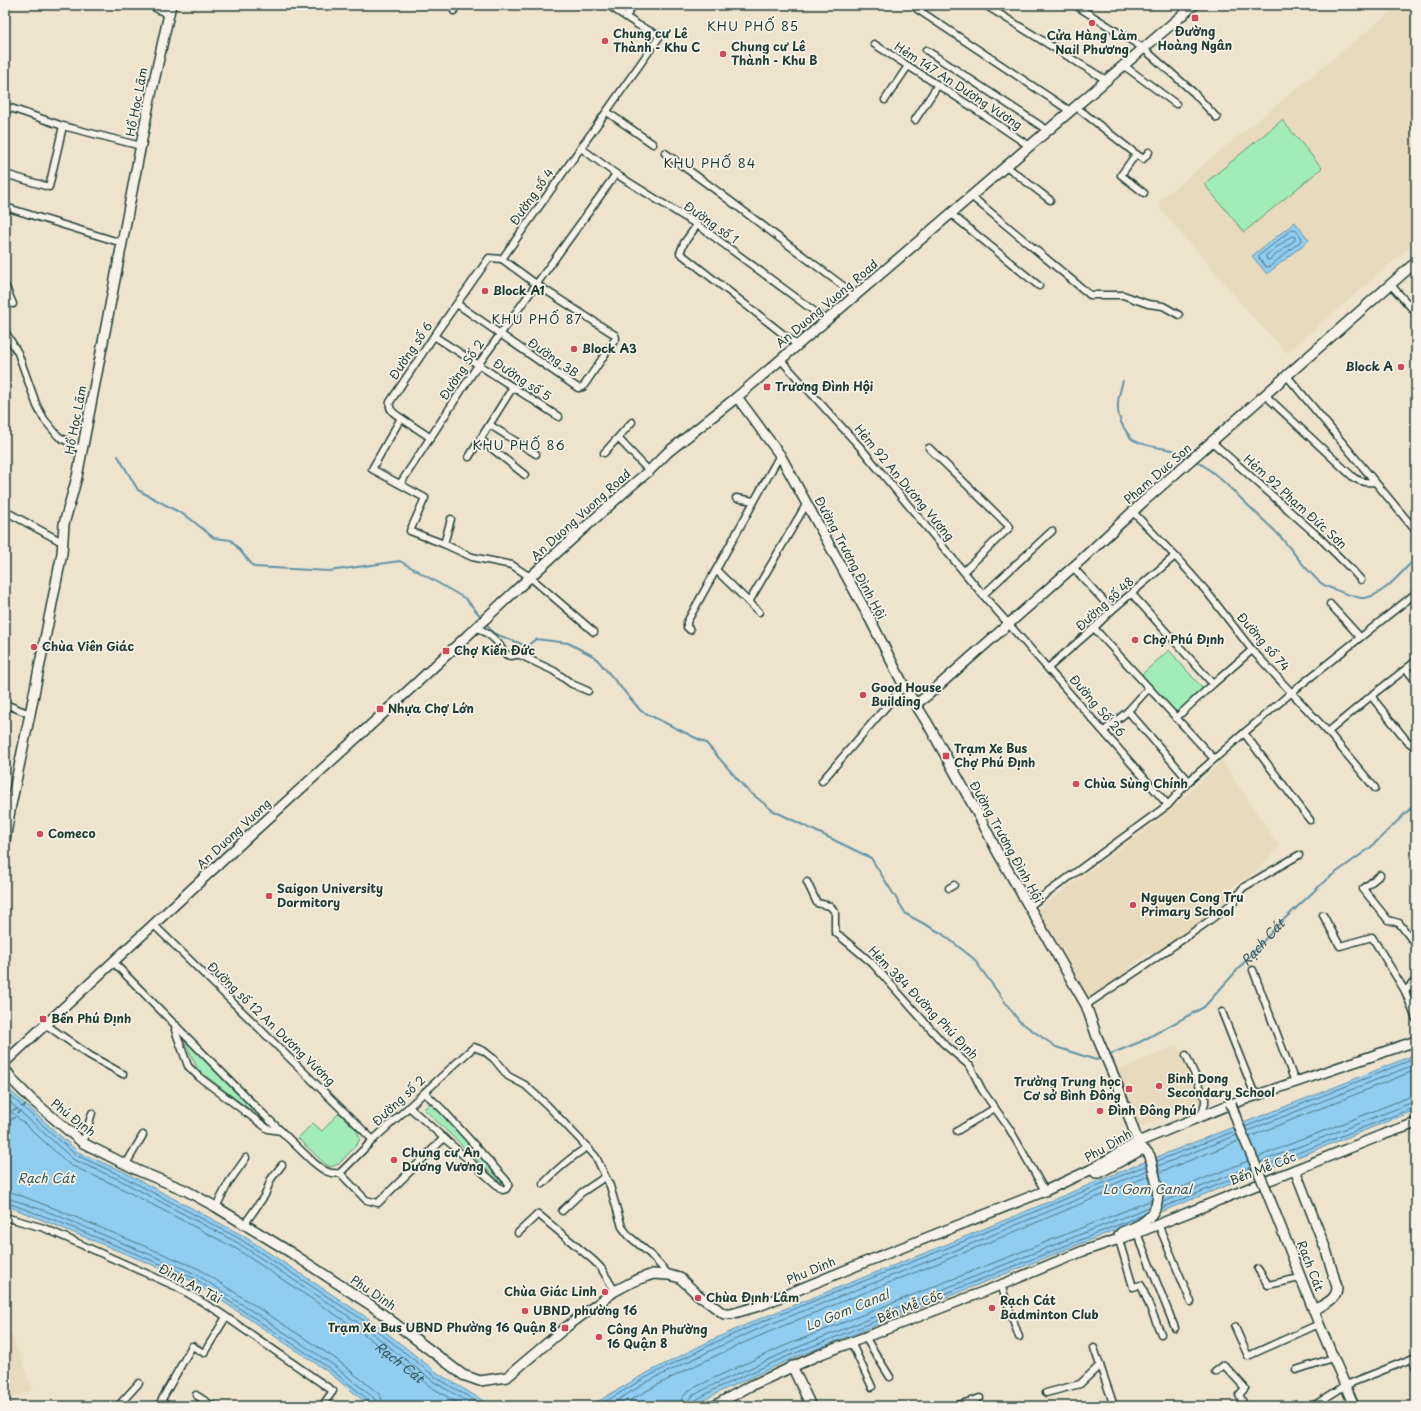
<svg xmlns="http://www.w3.org/2000/svg" width="1421" height="1411" font-family="'Playpen Sans',sans-serif">
  <rect width="100%" height="100%" fill="#eee4ce"/>
  <filter id="ink" filterUnits="userSpaceOnUse"><feTurbulence type="fractalNoise" baseFrequency=".025" numOctaves="2"/><feDisplacementMap in="SourceGraphic" scale="8" xChannelSelector="R" yChannelSelector="G"/><feConvolveMatrix kernelMatrix="1 2 1 2 8 2 1 2 1" color-interpolation-filters="sRGB"/></filter>
  <g filter="url(#ink)">
    <g fill="#e8dabc">
      <path d="M1399 5H1410L1416 12V242L1287 353 1253 317 1160 209V200Z"/>
      <path d="M1222 761 1280 847 1256 871 1224 893 1229 900 1156 953 1147 954 1129 967 1126 973 1089 997 1038 909 1168 813Z"/>
      <path d="M1178 1045 1202 1101 1139 1127 1115 1071Z"/>
      <path d="M12 1335 33 1390 5 1400V1338Z"/>
    </g>
    <g fill="#a2ecba" stroke="#609477">
      <path d="M1282 120 1322 168 1244 232 1204 184Z"/>
      <path d="M1169 650 1203 689 1175 714 1141 675Z"/>
      <path d="M184 1040H185L254 1108 255 1111 250 1110 198 1070Z"/>
      <path d="M431 1103 501 1176 504 1181V1183L500 1182 424 1109 429 1104Z"/>
      <path d="M339 1113 356 1129 360 1138 358 1143 339 1164 330 1167 325 1164 298 1138 313 1123 322 1131Z"/>
    </g>
    <g fill="#91ccf1" stroke="#6393a5">
      <path d="M1295 222 1309 240 1267 274 1252 256Z"/>
      <path d="M1416 1054V1110L789 1360 721 1391 693 1406H590L643 1375 712 1340 759 1319 950 1243 1139 1164 1330 1089Z"/>
      <path d="M5 1086 78 1152 122 1171 242 1235 369 1319 439 1374 492 1406H370L327 1371 192 1281 50 1223 5 1205Z"/>
    </g>
    <g fill="none" stroke-linecap="round" stroke-linejoin="round">
      <g stroke="#4d7680" stroke-width="1">
        <path d="M1293 229C1297 230 1302 237 1302 240L1269 267H1266L1259 258V256Z"/>
        <path d="M1292 236 1295 237V240L1269 260H1267L1266 256Z"/>
        <path d="M5 1091 76 1155 120 1175 240 1239 366 1322 437 1378 484 1406"/>
        <path d="M5 1098 74 1160 118 1179 238 1243 363 1326 434 1382 475 1406"/>
        <path id="s1" d="M5 1106 70 1165 115 1185 235 1248 360 1331 431 1387 463 1406"/>
        <path d="M1245 1127 1416 1058"/>
        <path d="M1247 1131 1416 1064"/>
        <path d="M1249 1137 1416 1070"/>
        <path d="M1258 1157 1409 1097 1416 1096"/>
        <path d="M1157 1161 1235 1131"/>
        <path d="M1260 1162 1411 1103 1416 1102"/>
        <path d="M1158 1166 1237 1135"/>
        <path d="M1262 1167 1416 1107"/>
        <path d="M1160 1172 1239 1141"/>
        <path d="M5 1191 11 1192 56 1209 199 1269 336 1359 379 1394 382 1400 383 1406"/>
        <path d="M1163 1195 1248 1161"/>
        <path d="M5 1197 54 1214 196 1274 332 1364 374 1398 376 1402 377 1406"/>
        <path d="M5 1202 52 1219 194 1278 329 1368 370 1401 372 1406"/>
        <path d="M1163 1202 1250 1167"/>
        <path d="M1161 1208 1252 1171"/>
        <path d="M598 1406 645 1378 714 1343 761 1322 952 1246 1147 1165"/>
        <path d="M608 1406 647 1382 716 1348 763 1327 954 1251 1148 1170"/>
        <path d="M620 1406C718 1348 825 1309 931 1266 1004 1237 1076 1205 1149 1176"/>
        <path d="M681 1406 682 1398 688 1391 714 1378 784 1346 1152 1200"/>
        <path d="M687 1406 688 1401 692 1396 717 1383 786 1352 1149 1207"/>
        <path d="M692 1406 694 1401 719 1387 788 1356 1143 1215"/>
      </g>
      <g stroke="#6393a5" stroke-width="2">
        <path d="M1123 381C1118 397 1114 412 1124 428 1127 432 1130 438 1133 440 1151 450 1173 446 1190 457"/>
        <path d="M118 456 138 490 188 517 214 538 231 540 254 567 329 571 400 561 466 599 482 618"/>
        <path d="M1195 460C1218 474 1236 494 1255 512 1262 519 1270 526 1277 533 1292 549 1304 569 1321 583 1326 587 1358 599 1364 598 1384 596 1402 571 1416 558"/>
        <path d="M486 623 493 633 527 646 536 639 568 643 595 657 641 711 706 743 746 789 772 810 871 858 906 914 941 933 973 958 1019 1021 1056 1047 1096 1060 1102 1057"/>
        <path id="s2" d="M1108 1055 1140 1042 1204 1007 1278 925 1327 879 1370 848 1416 803"/>
      </g>
      <g stroke="#365a5a" stroke-width="1" stroke-dasharray="5 4" stroke-linecap="butt">
        <path d="M5 1115 25 1105"/>
        <path d="M5 1127 26 1105"/>
      </g>
      <g stroke="#1f3d34" stroke-width="9">
        <g id="street">
          <path d="M150 5 169 15"/>
          <path d="M453 5 454 11"/>
          <path d="M608 5 626 17"/>
          <path d="M985 5 1106 80"/>
          <path d="M1075 5 1143 48 1193 92 1217 118"/>
          <path d="M917 9 1070 111"/>
          <path d="M874 44 972 107 1029 146"/>
          <path d="M926 50 1047 130"/>
          <path d="M1123 65 1176 104"/>
          <path d="M885 100 908 66"/>
          <path d="M5 106 63 126 141 146"/>
          <path d="M1075 106 1136 154 1121 175 1144 193"/>
          <path d="M607 112 653 144"/>
          <path d="M915 120 938 85"/>
          <path d="M581 148 616 174 702 228 826 320"/>
          <path d="M665 153 713 188 855 295"/>
          <path d="M1136 154 1143 159 1149 152"/>
          <path d="M1006 166 1050 200"/>
          <path d="M5 174 49 187 63 126"/>
          <path d="M971 196 1090 295H1123L1148 304 1163 306 1179 315"/>
          <path d="M5 207 122 243"/>
          <path d="M950 213 1039 286"/>
          <path d="M697 225 684 243 680 253 797 345"/>
          <path d="M502 259 489 258 434 336 390 402C388 410 395 414 401 418L372 469 425 498 410 531 444 544 472 557 512 565 530 577 594 632"/>
          <path d="M502 259 660 36 638 25 626 17 633 5"/>
          <path d="M5 285 13 304"/>
          <path d="M1391 285 1416 313"/>
          <path d="M457 304 578 388 583 387 616 338 615 335 536 284 502 259"/>
          <path d="M5 331 18 353 37 406 44 419 58 436 82 450"/>
          <path d="M434 336 559 417"/>
          <path d="M780 359 860 447 983 595 1168 805"/>
          <path d="M1287 376 1416 531"/>
          <path d="M1265 395 1354 478C1361 482 1367 483 1375 482"/>
          <path d="M401 418 431 438"/>
          <path d="M490 425 536 454"/>
          <path d="M618 438 649 471"/>
          <path d="M480 439 525 475"/>
          <path d="M1212 442 1320 538 1352 570 1361 580"/>
          <path d="M929 448 1010 527 964 571"/>
          <path d="M604 453 632 422"/>
          <path d="M469 457 513 387"/>
          <path d="M400 484 478 365 616 174"/>
          <path d="M736 498 754 501"/>
          <path d="M5 511 62 542"/>
          <path d="M1133 512 1175 556 1207 592 1252 650 1328 732 1375 788"/>
          <path d="M444 544 451 519"/>
          <path d="M1072 566 1112 610"/>
          <path d="M716 570 759 612"/>
          <path d="M1132 594 1213 684"/>
          <path d="M983 595 1052 531"/>
          <path d="M749 602 807 503"/>
          <path d="M1330 604 1360 637"/>
          <path d="M476 627C484 631 492 636 498 643 502 648 503 655 511 656 514 656 517 654 520 655L554 671 572 684 588 691"/>
          <path d="M1094 628 1214 759"/>
          <path d="M690 630 687 627V622L780 455"/>
          <path d="M1048 668 1094 628 1112 610 1175 556"/>
          <path d="M1406 669 1416 681"/>
          <path d="M1371 696 1407 741 1416 748"/>
          <path d="M5 704 30 714"/>
          <path d="M1128 711 1189 781"/>
          <path d="M1176 718 1213 684 1252 650"/>
          <path d="M1104 731 1128 711 1148 689"/>
          <path d="M1328 732 1371 696 1416 661"/>
          <path d="M1244 733 1310 820"/>
          <path d="M822 781 904 686"/>
          <path d="M1380 875 1363 889 1388 920 1399 923 1416 945"/>
          <path d="M807 882 817 903 830 906 835 912V932L872 963 943 1043 970 1066 982 1090 1009 1128 1045 1191"/>
          <path d="M949 888 954 885"/>
          <path d="M1028 907 1168 805 1189 781 1244 733 1292 692 1416 593"/>
          <path d="M1323 915 1340 946 1372 937 1405 991 1416 1019"/>
          <path d="M153 924 373 1140"/>
          <path d="M113 962 255 1106 313 1162C322 1169 328 1175 340 1173L373 1140 465 1055 474 1047 484 1051 494 1059 508 1076 525 1085 547 1105 587 1147 596 1157 610 1186 622 1227 629 1236 650 1254 669 1275"/>
          <path d="M1253 970 1295 1082"/>
          <path d="M1405 991 1416 980"/>
          <path d="M1086 1005 1143 967 1206 923 1234 902 1241 890 1244 887 1299 855"/>
          <path d="M1222 1012 1255 1095"/>
          <path d="M45 1024 89 1055 123 1074"/>
          <path d="M176 1025 175 1030 188 1066 199 1077 268 1129 281 1131"/>
          <path d="M1186 1055 1205 1098V1103L1201 1116"/>
          <path d="M409 1107 499 1187 503 1190 506 1189 509 1184 506 1180 443 1110 425 1093"/>
          <path d="M957 1131 995 1108"/>
          <path d="M83 1143 92 1113"/>
          <path d="M126 1164 143 1135"/>
          <path d="M340 1173 366 1200 378 1203 444 1138"/>
          <path d="M543 1184C557 1169 570 1158 587 1147"/>
          <path d="M216 1207 229 1182 246 1158"/>
          <path d="M562 1211 581 1193 605 1177"/>
          <path d="M5 1217 44 1228 177 1287 219 1312 333 1391 322 1406"/>
          <path d="M1158 1224 1191 1302"/>
          <path d="M244 1225 265 1195 271 1179 282 1165"/>
          <path d="M518 1233 538 1214 593 1260 601 1268 615 1291"/>
          <path d="M1137 1233 1175 1328"/>
          <path d="M1119 1240 1133 1287 1141 1285 1161 1334"/>
          <path d="M1258 1269 1268 1285 1300 1278"/>
          <path d="M1001 1285 1019 1337"/>
          <path d="M1235 1327 1248 1356 1319 1324"/>
          <path d="M865 1337 890 1377"/>
          <path d="M851 1342 872 1387"/>
          <path d="M1094 1348 1114 1406"/>
          <path d="M1412 1359 1416 1368"/>
          <path d="M1296 1370 1333 1358"/>
          <path d="M1215 1372 1224 1365 1245 1388 1239 1395 1242 1400 1240 1406"/>
          <path d="M1046 1393 1080 1384 1100 1365"/>
          <path d="M196 1395 213 1406"/>
          <path d="M118 1406 139 1383"/>
          <path d="M168 1406 161 1401 192 1346 204 1353 226 1317"/>
          <path d="M955 1406 980 1398"/>
          <path d="M1313 1406 1346 1385 1416 1357"/>
        </g>
      </g>
      <g stroke="#1f3d34" stroke-width="12">
        <g id="secondary">
          <path d="M737 397 780 455 870 619 904 686 928 724 979 816 998 853 1086 1005 1097 1037 1116 1081 1138 1142"/>
          <path d="M916 704 928 695 1081 560 1143 502 1416 262"/>
          <path d="M5 840 11 805 30 714 62 553 64 524 77 477 148 108 171 5"/>
          <path d="M5 1062 249 836 409 690 530 577 631 486 649 471 668 452 737 397 1194 5"/>
          <path d="M5 1069 15 1083 31 1099 83 1143 139 1171 185 1190 216 1207 290 1252 372 1306 463 1375 480 1381 507 1377 565 1328 615 1291 634 1281 653 1274 669 1275 680 1278 697 1294 724 1314H731L759 1306 858 1265 1045 1191 1092 1169 1138 1142 1231 1104 1416 1041"/>
          <path d="M1092 1169 1096 1173H1099L1143 1149 1148 1153 1150 1156C1155 1180 1168 1206 1142 1223 1136 1227 1129 1229 1122 1232L1119 1235"/>
          <path d="M1295 1170 1326 1250 1337 1287C1337 1300 1324 1304 1314 1310"/>
          <path d="M1265 1187 1319 1324 1354 1406"/>
          <path d="M792 1366 811 1406"/>
          <path d="M5 1404 6 1406"/>
          <path d="M714 1406 750 1386 821 1354 1001 1285 1083 1251 1137 1233 1382 1135 1416 1123"/>
        </g>
      </g>
      <use href="#street" stroke="#f7f3e8" stroke-width="6"/>
      <use href="#secondary" stroke="#f7f3e8" stroke-width="9"/>
      <g stroke="#1f3d34" stroke-width="12" stroke-linecap="butt">
        <path id="secondary-bridge" d="M1231 1104 1238 1124 1265 1187"/>
      </g>
      <use href="#secondary-bridge" stroke="#f7f3e8" stroke-width="9"/>
    </g>
  </g>
  <g fill="#d1495b" stroke="#f7f3e8" stroke-width="1.5">
    <rect x="1191" y="14" width="8" height="8" rx="2"/>
    <circle cx="1092" cy="23" r="4"/>
    <circle cx="605" cy="41" r="4"/>
    <circle cx="723" cy="54" r="4"/>
    <circle cx="485" cy="291" r="4"/>
    <circle cx="574" cy="349" r="4"/>
    <circle cx="1401" cy="367" r="4"/>
    <rect x="763" y="383" width="8" height="8" rx="2"/>
    <circle cx="1135" cy="640" r="4"/>
    <circle cx="34" cy="647" r="4"/>
    <rect x="442" y="647" width="8" height="8" rx="2"/>
    <circle cx="863" cy="695" r="4"/>
    <rect x="376" y="705" width="8" height="8" rx="2"/>
    <rect x="942" y="752" width="8" height="8" rx="2"/>
    <circle cx="1076" cy="784" r="4"/>
    <circle cx="40" cy="834" r="4"/>
    <circle cx="269" cy="896" r="4"/>
    <circle cx="1133" cy="905" r="4"/>
    <rect x="39" y="1015" width="8" height="8" rx="2"/>
    <circle cx="1159" cy="1086" r="4"/>
    <rect x="1125" y="1085" width="8" height="8" rx="2"/>
    <circle cx="1100" cy="1111" r="4"/>
    <circle cx="394" cy="1160" r="4"/>
    <circle cx="605" cy="1292" r="4"/>
    <circle cx="698" cy="1298" r="4"/>
    <circle cx="992" cy="1308" r="4"/>
    <circle cx="525" cy="1311" r="4"/>
    <rect x="561" y="1324" width="8" height="8" rx="2"/>
    <circle cx="599" cy="1337" r="4"/>
  </g>
  <g text-anchor="middle" stroke-width="3.5" stroke-linejoin="round" paint-order="stroke">
    <g font-size="12" font-weight="bold" fill="#1f3d34" stroke="#f7f3e8" text-anchor="start">
      <text x="1195" y="36" text-anchor="middle">Đường<tspan x="1195" dy="14">Hoàng Ngân</tspan></text>
      <text x="613" y="38">Chung cư Lê<tspan x="613" dy="14">Thành - Khu C</tspan></text>
      <text x="1092" y="40" text-anchor="middle">Cửa Hàng Làm<tspan x="1092" dy="14">Nail Phương</tspan></text>
      <text x="731" y="51">Chung cư Lê<tspan x="731" dy="14">Thành - Khu B</tspan></text>
      <text x="493" y="295">Block A1</text>
      <text x="582" y="353">Block A3</text>
      <text x="1393" y="371" text-anchor="end">Block A</text>
      <text x="775" y="391">Trương Đình Hội</text>
      <text x="1143" y="644">Chợ Phú Định</text>
      <text x="42" y="651">Chùa Viên Giác</text>
      <text x="454" y="655">Chợ Kiến Đức</text>
      <text x="871" y="692">Good House<tspan x="871" dy="14">Building</tspan></text>
      <text x="388" y="713">Nhựa Chợ Lớn</text>
      <text x="954" y="753">Trạm Xe Bus<tspan x="954" dy="14">Chợ Phú Định</tspan></text>
      <text x="1084" y="788">Chùa Sùng Chính</text>
      <text x="48" y="838">Comeco</text>
      <text x="277" y="893">Saigon University<tspan x="277" dy="14">Dormitory</tspan></text>
      <text x="1141" y="902">Nguyen Cong Tru<tspan x="1141" dy="14">Primary School</tspan></text>
      <text x="51" y="1023">Bến Phú Định</text>
      <text x="1167" y="1083">Binh Dong<tspan x="1167" dy="14">Secondary School</tspan></text>
      <text x="1121" y="1086" text-anchor="end">Trường Trung học<tspan x="1121" dy="14">Cơ sở Bình Đông</tspan></text>
      <text x="1108" y="1115">Đình Đông Phú</text>
      <text x="402" y="1157">Chung cư An<tspan x="402" dy="14">Dương Vương</tspan></text>
      <text x="597" y="1296" text-anchor="end">Chùa Giác Linh</text>
      <text x="706" y="1302">Chùa Định Lâm</text>
      <text x="1000" y="1305">Rạch Cát<tspan x="1000" dy="14">Badminton Club</tspan></text>
      <text x="533" y="1315">UBND phường 16</text>
      <text x="557" y="1332" text-anchor="end">Trạm Xe Bus UBND Phường 16 Quận 8</text>
      <text x="607" y="1334">Công An Phường<tspan x="607" dy="14">16 Quận 8</tspan></text>
    </g>
    <g font-size="12" fill="#1f3d34" stroke="#f7f3e8">
      <text transform="translate(958 86) rotate(33)" y="4">Hẻm 147 An Dương Vương</text>
      <text transform="translate(137 102) rotate(-79)" y="4">Hồ Học Lãm</text>
      <text transform="translate(532 197) rotate(-55)" y="4">Đường số 4</text>
      <text transform="translate(711 223) rotate(35)" y="4">Đường số 1</text>
      <text transform="translate(827 304) rotate(-40)" y="4">An Duong Vuong Road</text>
      <text transform="translate(411 351) rotate(-56)" y="4">Đường số 6</text>
      <text transform="translate(553 358) rotate(35)" y="4">Đường 3B</text>
      <text transform="translate(462 370) rotate(-56)" y="4">Đường Số 2</text>
      <text transform="translate(522 380) rotate(33)" y="4">Đường số 5</text>
      <text transform="translate(76 420) rotate(-79)" y="4">Hồ Học Lãm</text>
      <text transform="translate(1158 474) rotate(-41)" y="4">Pham Duc Son</text>
      <text transform="translate(904 483) rotate(50)" y="4">Hẻm 92 An Dương Vương</text>
      <text transform="translate(1295 502) rotate(42)" y="4">Hẻm 92 Phạm Đức Sơn</text>
      <text transform="translate(581 515) rotate(-42)" y="4">An Duong Vuong Road</text>
      <text transform="translate(850 558) rotate(62)" y="4">Đường Trương Đình Hội</text>
      <text transform="translate(1105 604) rotate(-42)" y="4">Đường số 48</text>
      <text transform="translate(1263 642) rotate(49)" y="4">Đường số 74</text>
      <text transform="translate(1097 706) rotate(49)" y="4">Đường Số 26</text>
      <text transform="translate(234 834) rotate(-43)" y="4">An Duong Vuong</text>
      <text transform="translate(1006 842) rotate(61)" y="4">Đường Trương Đình Hội</text>
      <text transform="translate(923 1003) rotate(46)" y="4">Hẻm 384 Đường Phú Định</text>
      <text transform="translate(271 1024) rotate(44)" y="4">Đường số 12 An Dương Vương</text>
      <text transform="translate(399 1101) rotate(-43)" y="4">Đường số 2</text>
      <text transform="translate(73 1118) rotate(38)" y="4">Phú Định</text>
      <text transform="translate(1108 1146) rotate(-30)" y="4">Phu Dinh</text>
      <text transform="translate(1263 1169) rotate(-21)" y="4">Bến Mễ Cốc</text>
      <text transform="translate(1310 1266) rotate(69)" y="4">Rạch Cát</text>
      <text transform="translate(811 1271) rotate(-23)" y="4">Phu Dinh</text>
      <text transform="translate(190 1284) rotate(28)" y="4">Đình An Tài</text>
      <text transform="translate(373 1293) rotate(34)" y="4">Phu Dinh</text>
      <text transform="translate(910 1307) rotate(-21)" y="4">Bến Mễ Cốc</text>
    </g>
    <g font-size="13" letter-spacing="1" fill="#1f3d34" stroke="#f7f3e8">
      <text x="753" y="31">KHU PHỐ 85</text>
      <text x="710" y="168">KHU PHỐ 84</text>
      <text x="537" y="324">KHU PHỐ 87</text>
      <text x="519" y="450">KHU PHỐ 86</text>
    </g>
    <g font-size="13" font-style="italic" fill="#365a5a" stroke="#f7f3e8">
      <text dy="5" stroke="none"><textPath href="#s2" startOffset="195">Rạch Cát</textPath></text>
      <text x="46" y="1183">Rạch Cát</text>
      <text x="1147" y="1194">Lo Gom Canal</text>
      <text transform="translate(847 1310) rotate(-22)" y="5">Lo Gom Canal</text>
      <text dy="5" stroke="none"><textPath href="#s1" startOffset="473">Rạch Cát</textPath></text>
    </g>
  </g>
  <rect width="1421" height="1411" fill="none" stroke="#f7f3e8" stroke-width="20"/>
  <rect x="10" y="10" width="1401" height="1391" fill="none" stroke="#1f3d34" stroke-width="1.5" filter="url(#ink)"/>
</svg>
